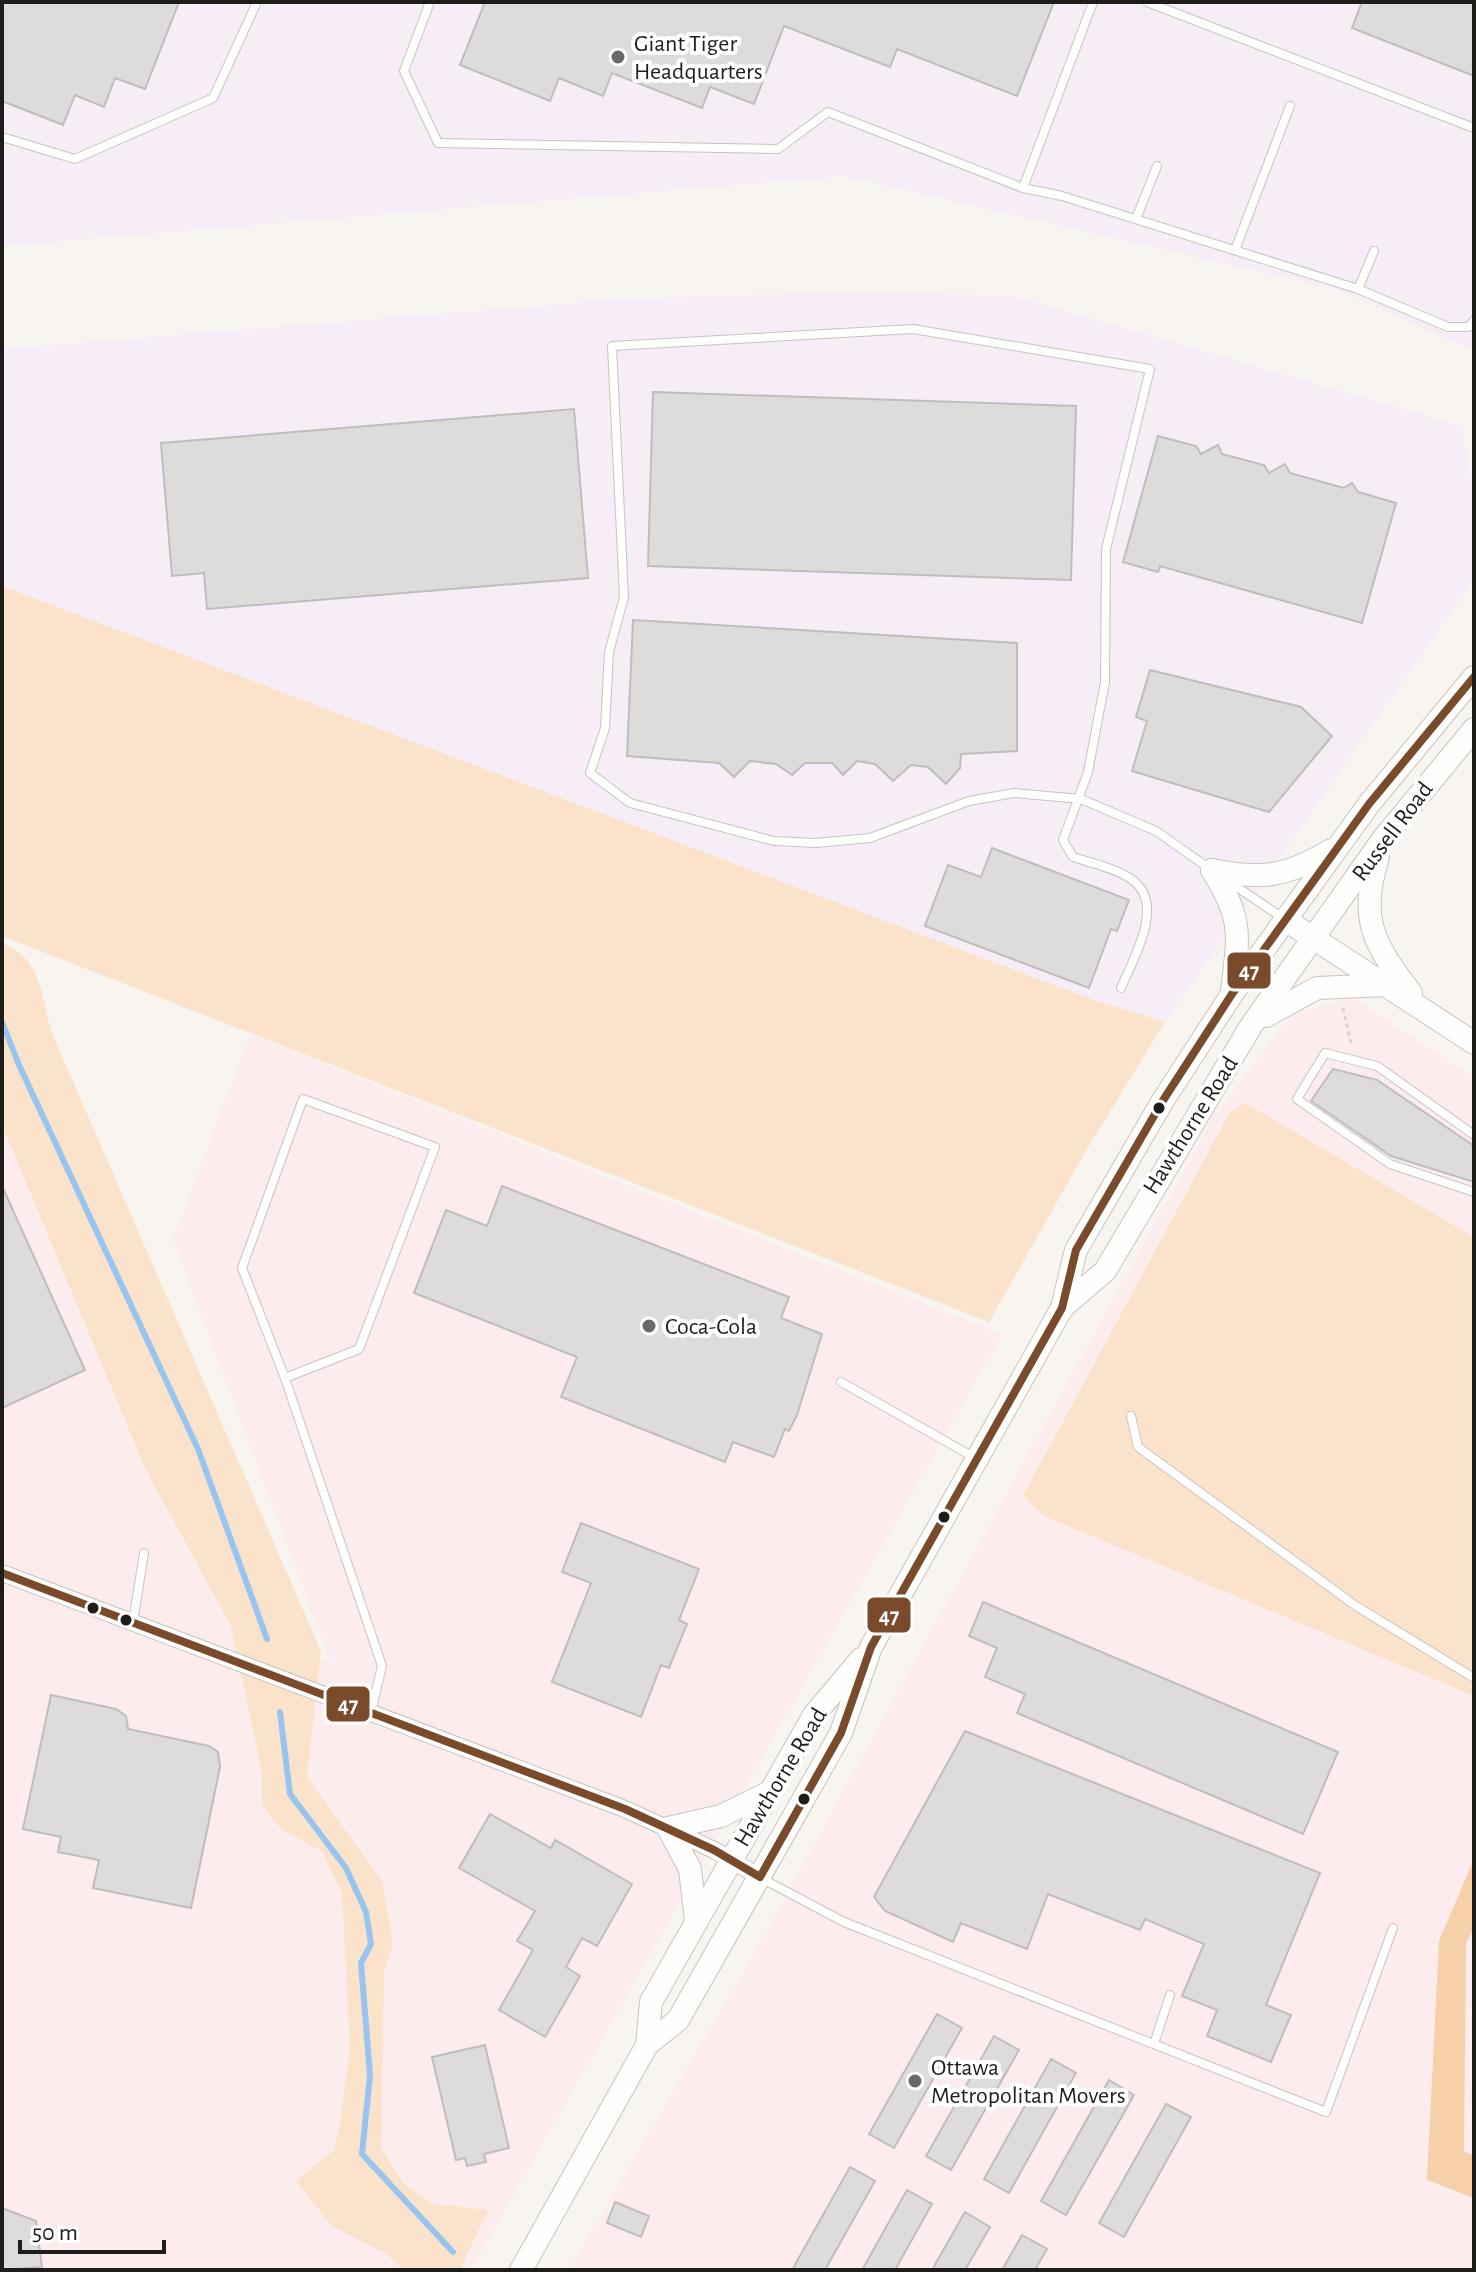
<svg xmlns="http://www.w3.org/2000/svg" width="1476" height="2272" font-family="'Alegreya Sans',sans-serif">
  <rect width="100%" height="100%" fill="#f8f5f0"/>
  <g fill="#f6edf6">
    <path d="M2 2H1474V351L1339 290 844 176 2 246Z"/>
    <path d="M857 292 1013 296 1462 426 1474 497V580L1165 1022 1094 1000 2 589V349L626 299Z"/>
  </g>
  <g fill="#fceced">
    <path d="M1352 997 1474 1078V2270H569L754 1954 1214 1116 1291 1016Z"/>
    <path d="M250 1034 1002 1335 471 2270H2V1101L245 1642 331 1662 173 1239Z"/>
  </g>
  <g fill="#fbe3cb">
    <path d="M2 586 1094 1000 1165 1022 1087 1149 989 1322 2 936Z"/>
    <path d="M2 943C41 958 41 994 51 1031L321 1651 307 1777 382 1881 393 1943 384 1973 381 2148 404 2184 433 2204 488 2210 460 2270H404L385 2253 332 2226 296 2181 334 2150 340 2125 350 2049 342 1894 323 1852 281 1829 262 1805V1773L231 1626 145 1468 2 1125Z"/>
    <path d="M1245 1103 1474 1237V1696L1044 1516 1023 1496 1230 1112Z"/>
  </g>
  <path fill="#f5d0a8" d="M1474 1859V1928L1466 1943 1464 2152 1474 2155V2198L1427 2180 1439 1941Z"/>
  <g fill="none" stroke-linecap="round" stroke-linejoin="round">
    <g stroke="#97c5f0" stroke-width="6">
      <path d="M2 1022 19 1065 198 1449 267 1639"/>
      <path d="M280 1712 290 1794 346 1868 366 1912 371 1944 361 1963 370 2075 362 2154 453 2252"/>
    </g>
  </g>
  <g fill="#dddcdb" stroke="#bfbdbd" stroke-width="2">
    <path d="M2 2H179L145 89 115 78 104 107 75 95 63 125 2 101Z"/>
    <path d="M485 2H1054L1017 96 897 49 890 67 784 26 754 104 710 87 702 108 612 73 603 96 559 78 550 101 460 65Z"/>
    <path d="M1362 2H1474V76L1352 28Z"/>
    <path d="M653 392 1076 406 1071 580 648 566Z"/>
    <path d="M574 409 588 578 207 609 204 573 172 576 161 443Z"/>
    <path d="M1158 436 1196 446 1201 454 1218 445 1222 454 1264 465 1269 473 1285 464 1290 473 1344 488 1352 483 1358 492 1396 503 1362 623 1160 566 1158 572 1123 562Z"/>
    <path d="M633 620 1017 643V751L961 754 960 768 946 784 928 767 911 765 893 781 875 764 857 761 843 775 832 763H805L792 775 776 764 750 761 734 777 719 763 627 756Z"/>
    <path d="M1150 670 1301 707 1332 736 1269 812 1132 771 1147 721 1136 717Z"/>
    <path d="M992 848 1129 900 1117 931 1111 929 1089 988 925 926 948 865 981 877Z"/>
    <path d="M1333 1069 1377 1080 1474 1146V1182L1391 1156 1311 1101Z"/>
    <path d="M2 1186 85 1370 2 1408Z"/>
    <path d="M502 1186 789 1297 781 1318 822 1334 797 1415 789 1431 785 1429 774 1457 733 1442 725 1462 561 1397 577 1357 414 1293 446 1210 487 1226Z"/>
    <path d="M581 1523 699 1569 679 1620 687 1624 669 1668 661 1665 641 1717 552 1682 591 1583 562 1572Z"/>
    <path d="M983 1602 1338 1752 1303 1834 1017 1713 1025 1694 985 1677 997 1648 969 1636Z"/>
    <path d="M51 1695 116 1709 126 1716 128 1729 209 1746 218 1752 220 1767 191 1908 93 1888 99 1860 58 1852 61 1837 23 1829Z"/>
    <path d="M965 1731 1320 1873 1266 2005 1291 2015 1271 2062 1207 2036 1217 2010 1182 1996 1204 1944 1145 1919 1140 1930 1048 1894 1027 1949 961 1923 953 1942 885 1911 874 1897Z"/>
    <path d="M490 1814 551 1848 555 1840 632 1884 597 1946 582 1938 566 1967 580 1976 545 2037 499 2010 533 1950 517 1941 535 1911 459 1868Z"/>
    <path d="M937 2014 962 2028 894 2148 869 2134Z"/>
    <path d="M994 2036 1019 2050 951 2170 926 2156Z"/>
    <path d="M485 2045 509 2148 484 2154 486 2162 467 2166 465 2158 456 2160 432 2057Z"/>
    <path d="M1051 2059 1076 2073 1009 2193 984 2179Z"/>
    <path d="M1109 2080 1134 2095 1066 2215 1041 2201Z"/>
    <path d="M1166 2104 1191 2117 1124 2237 1099 2223Z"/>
    <path d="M850 2167 875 2181 825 2270H792Z"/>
    <path d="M907 2190 932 2204 895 2270H862Z"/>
    <path d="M615 2202 649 2216 641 2237 607 2223Z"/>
    <path d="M2 2208 36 2221 42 2267 2 2270Z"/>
    <path d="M965 2212 990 2227 965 2270H932Z"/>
    <path d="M1022 2235 1047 2249 1035 2270H1002Z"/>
  </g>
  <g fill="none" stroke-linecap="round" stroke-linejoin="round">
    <g stroke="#c6c4c1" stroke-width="10">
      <g id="lane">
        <path d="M430 2 404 71 438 143 778 149 828 112 1023 188 1062 196 1358 289 1448 327H1469L1474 320"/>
        <path d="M1147 2 1474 128"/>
        <path d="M2 137 75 159 213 98 257 2"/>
        <path d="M1023 188 1093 2"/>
        <path d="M1136 219 1157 166"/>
        <path d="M1235 250 1290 106"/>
        <path d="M1358 289 1374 251"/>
        <path d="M1225 879 1283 918"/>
        <path d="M1121 988C1133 959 1167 903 1131 879 1115 868 1091 863 1073 857L1063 840 1088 772 1105 682 1106 549 1150 369 913 329 612 346 624 597 609 652 605 728 590 773 630 803 774 841 816 843 870 838 969 801 1014 793 1081 799 1156 831 1210 869"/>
        <path d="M1474 1135 1377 1066 1325 1053 1297 1099 1390 1164 1474 1192"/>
        <path d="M285 1378 359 1349 435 1147 303 1099 242 1268 285 1378 382 1666 371 1712"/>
        <path d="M841 1382 977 1459"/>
        <path d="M1131 1416 1138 1447 1356 1606 1474 1678"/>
        <path d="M133 1622 144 1553"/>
        <path d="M761 1878 844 1922 1326 2112 1393 1928"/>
        <path d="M1154 2044 1170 1995"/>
      </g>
    </g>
    <g stroke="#c6c4c1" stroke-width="18">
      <path id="street" d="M2 1573 625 1809 714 1850 760 1877"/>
    </g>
    <g stroke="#c6c4c1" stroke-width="24">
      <g id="secondary">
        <path d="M1378 857C1359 920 1373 943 1411 993"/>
        <path d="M1212 870C1262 880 1286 877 1331 850"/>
        <path d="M1212 870C1243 919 1239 934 1232 990"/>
        <path d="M1284 919 1474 1043"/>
        <path d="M1266 1016 1317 988 1387 985"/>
        <path d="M1062 1308 1105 1271 1251 1026 1383 839 1474 729"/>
        <path d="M696 1921 690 1869 668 1828 721 1816 768 1793"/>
        <path d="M647 2045 651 2002 814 1715 861 1659"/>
        <path d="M521 2270 647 2045 678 2020 841 1733 871 1647 1062 1308 1076 1250 1162 1102 1232 994 1369 804 1474 677"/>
      </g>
    </g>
    <path stroke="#d4d4d2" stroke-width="3" stroke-dasharray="4 4" stroke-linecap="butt" d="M1343 1008 1351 1044"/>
    <use href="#lane" stroke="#fefefd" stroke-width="8"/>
    <use href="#street" stroke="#fefefd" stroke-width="16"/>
    <use href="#secondary" stroke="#fefefd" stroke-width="22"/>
    <g stroke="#fff" stroke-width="14">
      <path id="bus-1" d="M2 1573 625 1809 714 1850 760 1877 841 1733 871 1647 1062 1308 1076 1250 1162 1102 1232 994 1369 804 1474 677"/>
    </g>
    <use href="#bus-1" stroke="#7a4b2a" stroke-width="8"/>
  </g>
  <g fill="#6b6965" stroke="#fff" stroke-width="3">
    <circle cx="618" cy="57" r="8"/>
    <circle cx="649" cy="1326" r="8"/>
    <circle cx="915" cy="2081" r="8"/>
  </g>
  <g fill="#1f1d1a" stroke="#fff" stroke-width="3">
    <circle cx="1159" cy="1108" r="7"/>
    <circle cx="944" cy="1517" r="7"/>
    <circle cx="93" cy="1608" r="7"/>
    <circle cx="126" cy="1620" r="7"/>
    <circle cx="804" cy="1799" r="7"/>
  </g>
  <g text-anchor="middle" stroke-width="8" stroke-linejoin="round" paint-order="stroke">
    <g font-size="24" fill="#1f1d1a" stroke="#fff" text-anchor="start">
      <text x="634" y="51">Giant Tiger<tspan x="634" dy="28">Headquarters</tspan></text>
      <text x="665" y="1334">Coca-Cola</text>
      <text x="931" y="2075">Ottawa<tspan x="931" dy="28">Metropolitan Movers</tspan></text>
    </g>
    <g font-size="24" fill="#1f1d1a" stroke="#fff">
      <text transform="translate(1392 831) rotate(-53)" y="8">Russell Road</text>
      <text transform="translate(1190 1125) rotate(-58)" y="8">Hawthorne Road</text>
      <text transform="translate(780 1777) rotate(-59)" y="8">Hawthorne Road</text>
    </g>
  </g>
  <g stroke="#fff" stroke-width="3">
    <rect x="1226" y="951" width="46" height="39" rx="8" fill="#7a4b2a"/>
    <rect x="866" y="1596" width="46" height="38" rx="8" fill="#7a4b2a"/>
    <rect x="325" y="1685" width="46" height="38" rx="8" fill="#7a4b2a"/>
  </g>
  <g font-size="22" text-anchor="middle" font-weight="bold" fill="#fff">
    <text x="1249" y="978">47</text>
    <text x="889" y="1623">47</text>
    <text x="348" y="1712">47</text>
  </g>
  <rect width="1476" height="2272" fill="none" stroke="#1f1d1a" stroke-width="8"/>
  <path d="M20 2240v12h144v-12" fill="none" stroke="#1f1d1a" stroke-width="4"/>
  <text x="32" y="2240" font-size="24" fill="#1f1d1a" stroke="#ffffff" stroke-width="6" paint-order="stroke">50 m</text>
</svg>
